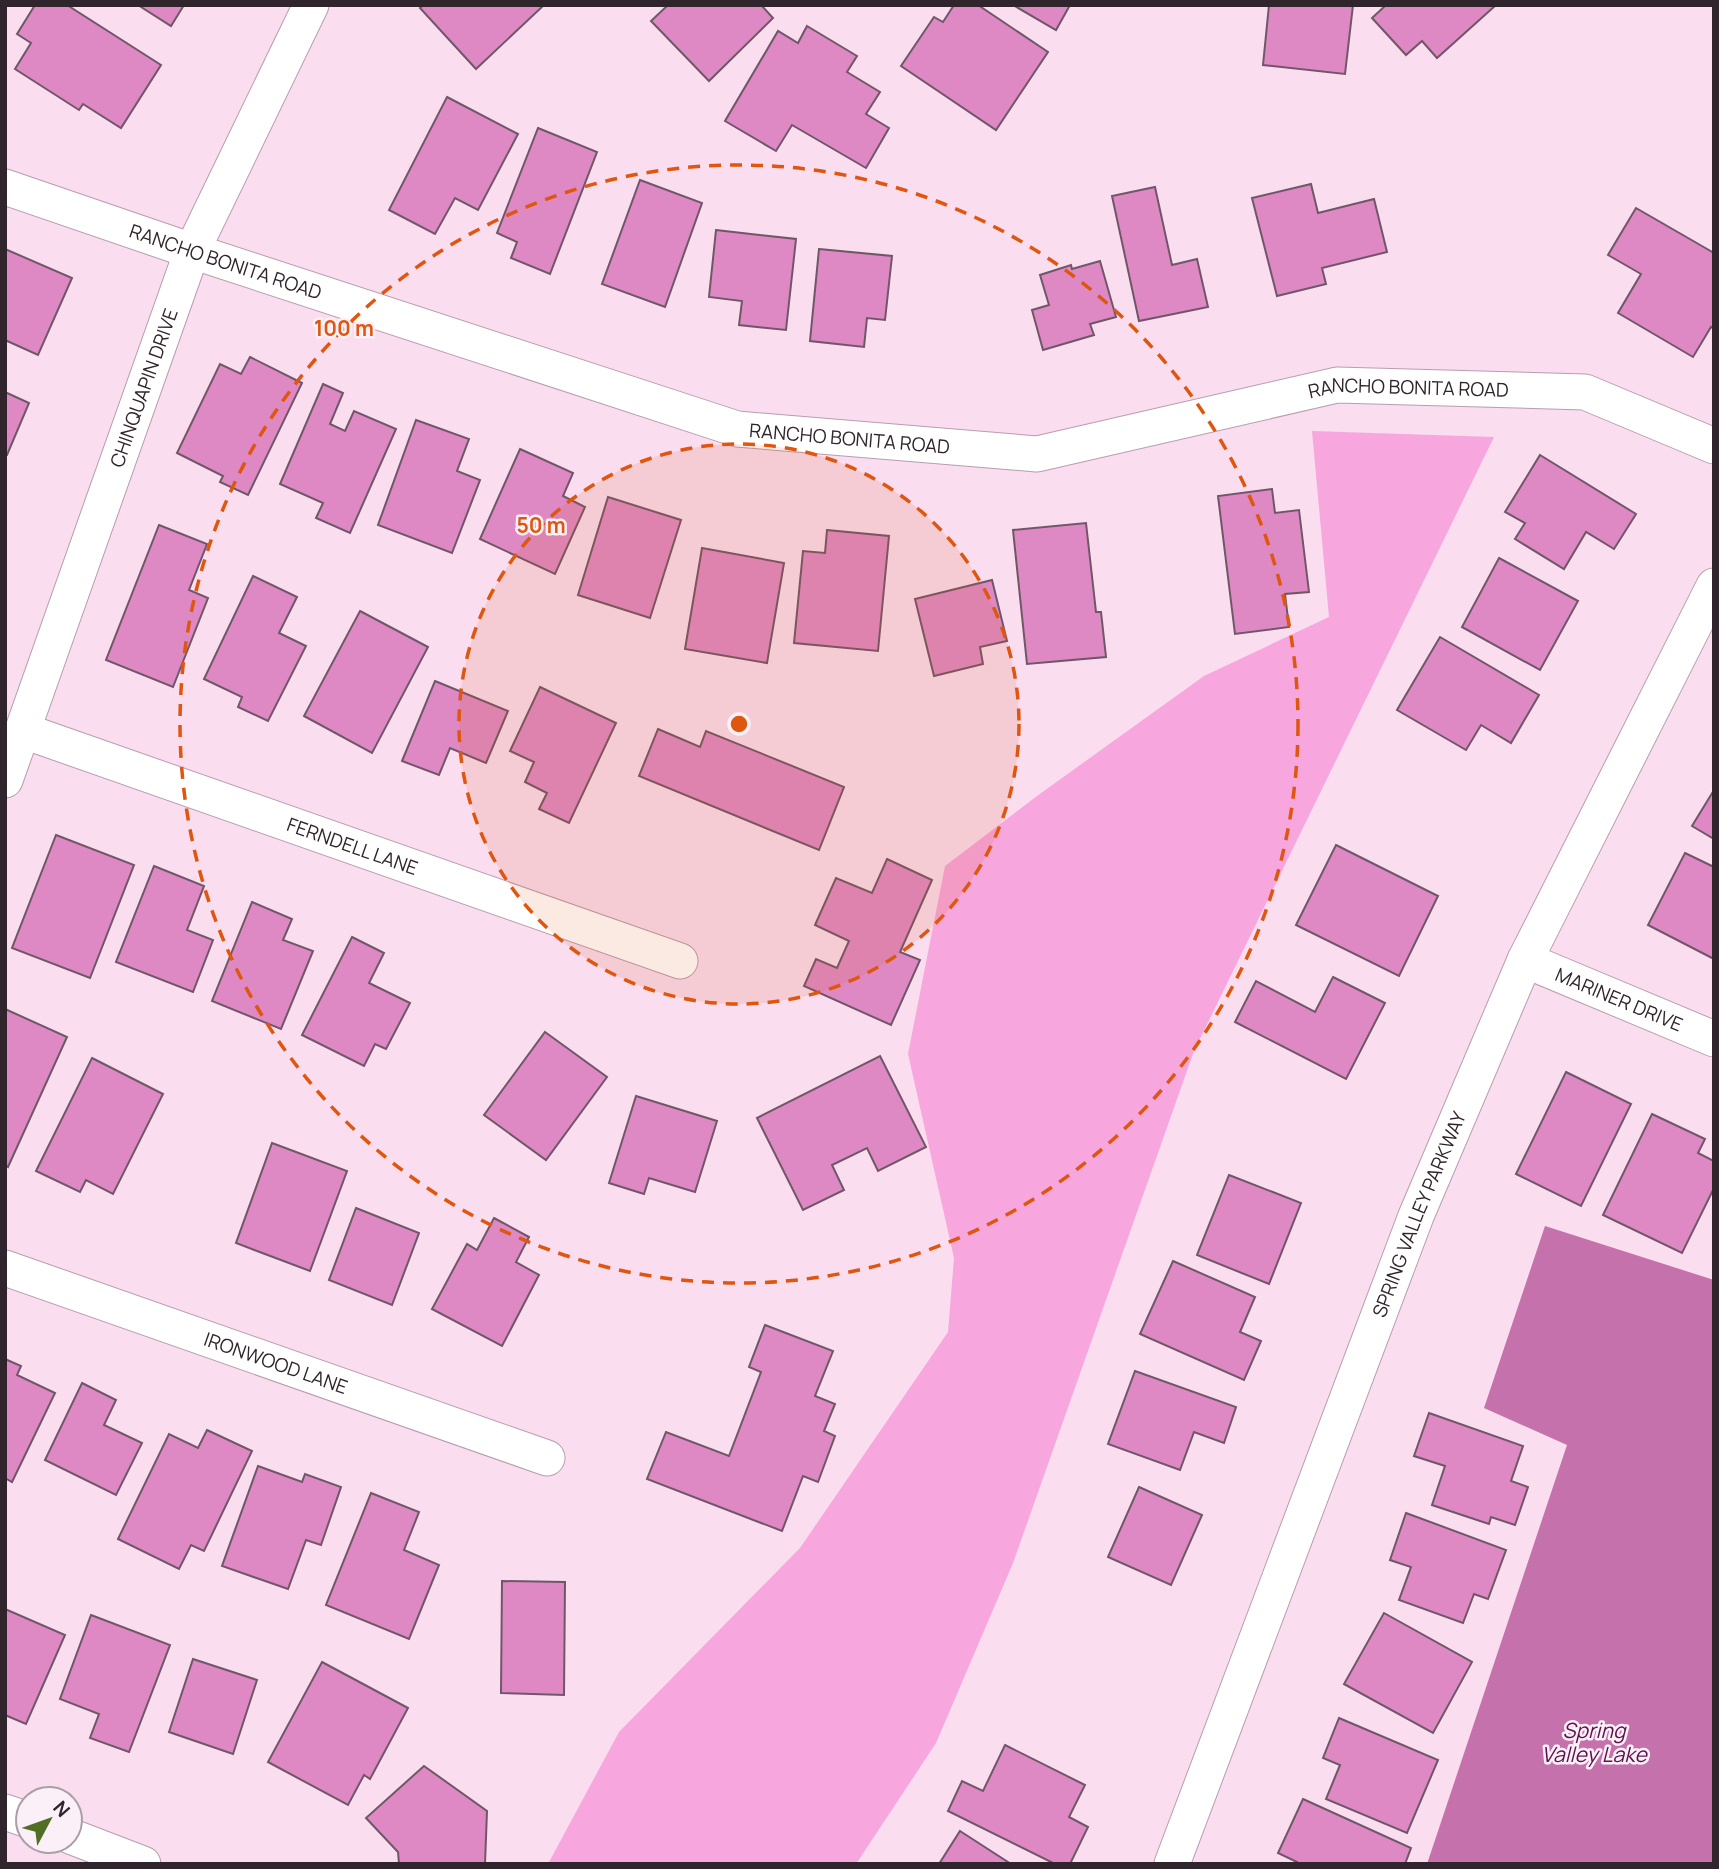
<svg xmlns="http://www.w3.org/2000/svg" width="1719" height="1869" font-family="Manrope,sans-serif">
  <rect width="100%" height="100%" fill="#faddef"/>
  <path fill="#f8a6de" d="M1312 431 1494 437 1194 1051 1013 1563 936 1743 856 1864H548L619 1732 800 1548 948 1332 954 1258 908 1054 945 866 1037 796 1204 676 1329 617Z"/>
  <path fill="#c471ac" d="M1545 1226 1714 1280V1864H1427L1567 1445 1484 1408Z"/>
  <g fill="#de89c4" stroke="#705768" stroke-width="2">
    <path d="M35 5H67L161 65 121 128 83 104 79 110 15 69 31 43 17 34Z"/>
    <path d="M138 5H184L171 26Z"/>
    <path d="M423 5H544L476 69 420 8Z"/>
    <path d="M668 5H761L773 18 709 81 651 21Z"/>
    <path d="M954 5H978L1048 52 996 130 901 66 934 17 943 22Z"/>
    <path d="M1013 5H1070L1056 30Z"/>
    <path d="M1269 5H1353L1345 74 1263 65Z"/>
    <path d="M1386 5H1496L1437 58 1422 41 1406 55 1372 18Z"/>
    <path d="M807 26 857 56 847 72 880 92 866 114 889 128 866 168 792 125 776 151 725 121 778 31 798 43Z"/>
    <path d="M447 97 518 134 478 210 455 198 435 234 389 210Z"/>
    <path d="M538 128 597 152 550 274 511 258 517 242 497 233Z"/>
    <path d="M640 180 702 203 665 307 602 284Z"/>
    <path d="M1311 184 1318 213 1374 199 1387 252 1322 268 1326 284 1277 296 1252 198Z"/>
    <path d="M1155 187 1172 265 1197 259 1208 307 1139 321 1112 196Z"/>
    <path d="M1636 208 1714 253V329L1711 327 1693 357 1618 313 1641 274 1608 255Z"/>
    <path d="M716 230 796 239 786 330 739 325 742 301 709 297Z"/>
    <path d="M5 249 72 278 38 355 5 340Z"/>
    <path d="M819 249 892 256 885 320 867 318 864 347 810 341Z"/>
    <path d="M1100 261 1116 317 1090 324 1094 335 1043 350 1032 310 1049 305 1040 275 1071 265 1072 269Z"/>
    <path d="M250 357 302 383 248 495 220 482 223 476 177 453 220 364 241 374Z"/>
    <path d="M323 384 343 393 330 424 345 431 354 411 396 429 350 533 316 518 323 503 280 484Z"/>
    <path d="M5 392 29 403 7 455H5Z"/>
    <path d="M416 420 469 439 457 471 480 480 452 553 378 525Z"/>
    <path d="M520 449 573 473 563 496 585 507 555 574 480 539Z"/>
    <path d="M1540 455 1636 514 1614 549 1586 532 1564 569 1515 539 1525 523 1505 512Z"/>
    <path d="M1272 489 1275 513 1299 510 1309 592 1285 594 1289 627 1235 634 1218 496Z"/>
    <path d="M608 497 681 520 650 618 578 595Z"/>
    <path d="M1086 523 1096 612H1101L1106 657 1027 664 1013 530Z"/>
    <path d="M159 525 207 544 189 590 208 598 173 687 106 660Z"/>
    <path d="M827 530 889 536 878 651 794 643 803 551 825 553Z"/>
    <path d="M702 548 784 563 767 663 685 649Z"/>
    <path d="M1499 558 1578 601 1540 670 1462 627Z"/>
    <path d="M253 576 297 597 279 633 306 646 268 721 238 707 242 697 204 679Z"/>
    <path d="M992 580 1007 641 980 647 983 664 934 676 915 599Z"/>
    <path d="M360 611 428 647 372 753 304 716Z"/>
    <path d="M1440 637 1539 695 1511 743 1481 725 1466 750 1397 710Z"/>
    <path d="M435 681 508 711 486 763 450 748 439 775 402 761Z"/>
    <path d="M540 687 616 723 569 823 539 809 547 793 525 782 534 762 510 751Z"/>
    <path d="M658 729 700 747 706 731 844 787 819 850 639 776Z"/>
    <path d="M1714 790V839L1692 826Z"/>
    <path d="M56 835 134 865 90 978 12 948Z"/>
    <path d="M1336 845 1438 896 1399 976 1296 925Z"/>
    <path d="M1685 853 1714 867V959L1648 925Z"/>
    <path d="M887 859 932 880 900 952 920 960 891 1025 804 986 816 959 837 968 849 941 815 925 836 878 872 893Z"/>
    <path d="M154 866 204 886 187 930 213 940 193 992 116 962Z"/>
    <path d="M252 902 292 919 283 940 313 951 281 1029 212 1001Z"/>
    <path d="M352 937 384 953 369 983 410 1003 386 1049 375 1044 364 1066 302 1035Z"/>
    <path d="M1333 977 1385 1003 1346 1079 1235 1022 1256 981 1315 1012Z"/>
    <path d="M5 1009 67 1037 8 1167 5 1165Z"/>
    <path d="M545 1032 607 1077 546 1160 484 1115Z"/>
    <path d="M880 1056 926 1147 878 1171 867 1148 832 1165 844 1190 803 1210 757 1118Z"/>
    <path d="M92 1058 163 1094 113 1194 86 1180 80 1192 36 1171Z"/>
    <path d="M1566 1072 1631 1104 1581 1206 1516 1174Z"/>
    <path d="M636 1096 717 1121 695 1192 649 1178 644 1194 609 1183Z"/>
    <path d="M1652 1114 1705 1139 1698 1153 1714 1161V1188L1682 1253 1603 1215Z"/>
    <path d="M272 1143 347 1171 310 1271 236 1243Z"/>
    <path d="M1229 1175 1301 1203 1269 1284 1197 1255Z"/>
    <path d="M356 1208 419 1233 392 1305 329 1280Z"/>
    <path d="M494 1218 529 1237 516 1262 539 1275 502 1346 432 1309 467 1244 477 1250Z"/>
    <path d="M1173 1261 1255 1297 1240 1332 1261 1341 1244 1380 1140 1334Z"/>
    <path d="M765 1325 833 1351 815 1396 835 1404 824 1431 835 1436 818 1482 803 1476 782 1531 647 1479 666 1432 729 1456 761 1372 749 1367Z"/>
    <path d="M5 1359 21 1366 17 1375 55 1393 12 1482 5 1478Z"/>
    <path d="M1135 1371 1236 1407 1224 1443 1194 1432 1180 1470 1108 1444Z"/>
    <path d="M82 1383 116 1400 104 1425 142 1443 116 1495 45 1460Z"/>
    <path d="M1429 1413 1523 1446 1511 1481 1528 1487 1515 1525 1491 1517 1489 1524 1432 1505 1445 1466 1414 1456Z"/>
    <path d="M207 1430 252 1451 204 1551 191 1545 179 1569 118 1539 169 1434 198 1448Z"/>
    <path d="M258 1466 302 1482 305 1474 341 1487 321 1545 306 1540 288 1589 222 1566Z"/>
    <path d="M1139 1487 1202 1515 1171 1585 1108 1557Z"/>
    <path d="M371 1493 419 1512 404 1550 439 1565 409 1639 326 1605Z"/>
    <path d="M1406 1513 1506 1550 1488 1599 1474 1594 1463 1623 1399 1600 1411 1567 1390 1560Z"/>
    <path d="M502 1581 565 1582 564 1695 501 1693Z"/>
    <path d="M5 1609 65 1635 26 1724 5 1715Z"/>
    <path d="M1384 1613 1472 1662 1433 1733 1344 1684Z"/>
    <path d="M91 1615 170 1645 129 1752 90 1738 99 1714 60 1699Z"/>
    <path d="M193 1659 257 1680 233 1754 169 1732Z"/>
    <path d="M322 1662 408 1708 370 1779 364 1775 348 1805 268 1762Z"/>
    <path d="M1339 1718 1438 1760 1407 1833 1326 1799 1340 1765 1323 1758Z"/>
    <path d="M1005 1745 1085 1785 1069 1817 1088 1827 1070 1864H1055L948 1811 962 1781 983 1791Z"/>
    <path d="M424 1766 487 1811 485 1864H399L398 1852 366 1818Z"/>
    <path d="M1303 1799 1411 1848 1405 1864H1296L1297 1862 1278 1853Z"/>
    <path d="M960 1831 1011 1864H939Z"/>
  </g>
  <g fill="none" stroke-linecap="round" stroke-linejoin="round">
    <g stroke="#b89daf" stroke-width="37">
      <g id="minor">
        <path id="s1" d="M5 187 192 251 737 429 1037 454 1337 385 1585 392 1714 446"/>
        <path id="s2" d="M24 731 680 961"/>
        <path id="s3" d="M5 780 192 251 311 5"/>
        <path id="s4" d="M1525 960 1714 1039"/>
        <path id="s5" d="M5 1268 547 1458"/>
        <path d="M5 1812 28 1820"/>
        <path d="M70 1836 143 1864"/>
        <path id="s6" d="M1172 1864 1416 1216 1525 960 1714 586"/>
      </g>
    </g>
    <use href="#minor" stroke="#fff" stroke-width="35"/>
  </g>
  <circle cx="739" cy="724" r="280" fill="#df560e" fill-opacity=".12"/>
  <g fill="none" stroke="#df560e" stroke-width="3.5" stroke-dasharray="12 9">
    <circle cx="739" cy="724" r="280"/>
    <circle cx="739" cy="724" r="559"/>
  </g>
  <g text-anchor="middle" stroke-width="5" stroke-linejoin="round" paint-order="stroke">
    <g font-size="19" fill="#30252c" stroke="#fbf0f7">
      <text dy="7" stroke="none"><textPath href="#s1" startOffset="233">RANCHO BONITA ROAD</textPath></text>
      <text dy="7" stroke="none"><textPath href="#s3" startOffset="416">CHINQUAPIN DRIVE</textPath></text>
      <text dy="7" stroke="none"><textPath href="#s1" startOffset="1451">RANCHO BONITA ROAD</textPath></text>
      <text dy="7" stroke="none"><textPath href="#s1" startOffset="884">RANCHO BONITA ROAD</textPath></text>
      <text dy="7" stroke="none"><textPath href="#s2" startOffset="348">FERNDELL LANE</textPath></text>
      <text dy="7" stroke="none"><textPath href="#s4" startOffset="102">MARINER DRIVE</textPath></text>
      <text dy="7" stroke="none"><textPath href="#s6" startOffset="695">SPRING VALLEY PARKWAY</textPath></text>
      <text dy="7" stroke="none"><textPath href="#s5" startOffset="287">IRONWOOD LANE</textPath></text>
    </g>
    <g font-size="21" font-style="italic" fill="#5e124c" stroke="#fbf0f7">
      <text x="1594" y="1738">Spring<tspan x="1594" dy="24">Valley Lake</tspan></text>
    </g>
  </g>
  <circle cx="739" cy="724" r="10" fill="#df560e" stroke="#fbf0f7" stroke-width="3.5"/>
  <g font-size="21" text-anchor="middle" font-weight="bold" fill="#df560e" stroke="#fbf0f7" stroke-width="5" stroke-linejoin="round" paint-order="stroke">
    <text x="344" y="336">100 m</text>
    <text x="541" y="533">50 m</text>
  </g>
  <rect width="1719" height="1869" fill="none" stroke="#30252c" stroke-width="14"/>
  <g transform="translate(49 1820) rotate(49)"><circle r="33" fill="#fbf0f7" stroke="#aa9fa6" stroke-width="2"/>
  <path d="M0-5L12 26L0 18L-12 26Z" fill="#506f25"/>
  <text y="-10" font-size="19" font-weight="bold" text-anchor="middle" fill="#30252c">N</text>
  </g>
</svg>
